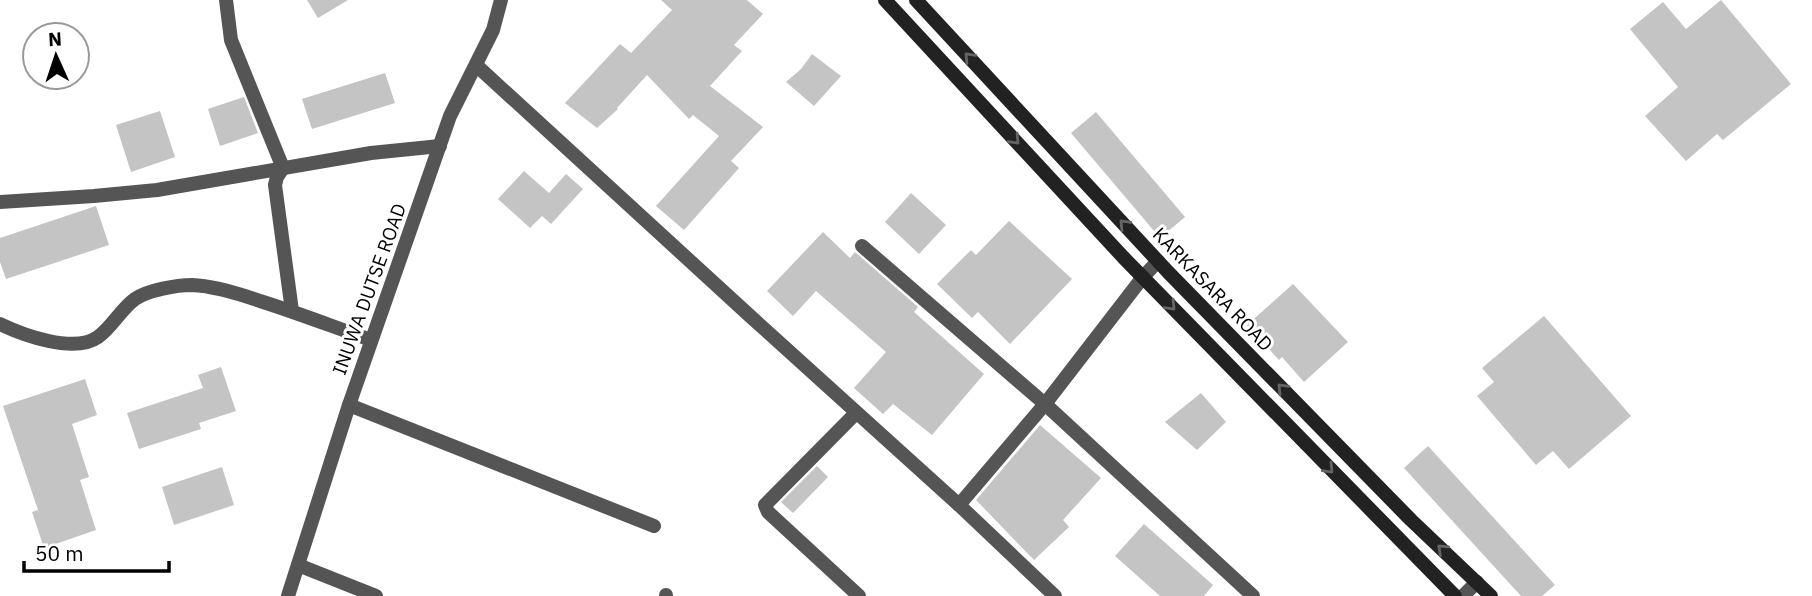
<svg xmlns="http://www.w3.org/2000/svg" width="1812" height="596" font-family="'IBM Plex Sans',sans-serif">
  <rect width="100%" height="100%" fill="#fff"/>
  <g fill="#c4c4c4">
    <path d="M307 0H348L318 18Z"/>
    <path d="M661 0H747L763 14 734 45 742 51 710 86 763 127 731 161 739 168 684 230 656 206 719 136 693 115 689 119 647 75 617 108 618 109 597 128 565 103 620 44 631 53 672 10Z"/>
    <path d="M1721 0 1791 84 1723 140 1717 134 1686 161 1645 116 1678 87 1630 29 1663 2 1686 29Z"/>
    <path d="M812 54 841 76 814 106 786 82 801 69Z"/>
    <path d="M385 73 395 103 312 129 302 99Z"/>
    <path d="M244 97 258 133 220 146 208 109Z"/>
    <path d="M160 111 175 157 131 172 116 125Z"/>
    <path d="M1096 112 1185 217 1160 238 1071 133Z"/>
    <path d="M524 171 549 193 566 174 583 189 551 224 542 216 530 228 498 199Z"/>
    <path d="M911 193 946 225 919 254 885 222Z"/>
    <path d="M96 206 109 245 6 279 0 262V238Z"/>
    <path d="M1009 221 1072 279 1010 344 978 312 972 318 937 284 971 250 976 255Z"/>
    <path d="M823 232 850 258 855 252 918 307 914 312 984 374 932 435 893 404 883 414 854 388 886 352 816 291 793 316 767 291Z"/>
    <path d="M1293 284 1348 342 1304 382 1282 357 1279 360 1247 325Z"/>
    <path d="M1544 316 1631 416 1569 469 1553 451 1536 465 1477 396 1494 382 1482 368Z"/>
    <path d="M221 367 236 411 199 423 201 429 139 449 127 413 203 388 198 375Z"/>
    <path d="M85 379 97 415 72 424 89 477 80 480 96 530 44 548 32 512 38 510 3 406Z"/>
    <path d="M1201 393 1226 422 1197 450 1165 422Z"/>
    <path d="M1040 425 1101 478 1063 520 1069 527 1034 560 976 500Z"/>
    <path d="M1428 446 1555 585 1542 596H1521L1404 468Z"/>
    <path d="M817 466 828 477 793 513 781 502Z"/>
    <path d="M222 467 234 505 174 525 162 487Z"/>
    <path d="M1144 524 1213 585 1204 596H1160L1115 556Z"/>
  </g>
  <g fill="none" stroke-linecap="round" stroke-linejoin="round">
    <g stroke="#555" stroke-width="14">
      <path d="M226 0 231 40 283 168 277 177 275 185 292 311"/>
      <path d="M476 65 750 316 959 505 1055 596"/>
      <path d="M0 202 94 196 157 190 371 153 440 146"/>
      <path d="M862 246 1045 404 1253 596"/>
      <path d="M0 324C23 335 74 354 98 337 112 327 121 309 135 299 148 290 177 285 192 285 214 286 240 294 260 301 298 313 334 327 371 340"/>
      <path d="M349 405 654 526"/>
      <path d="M856 413 765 505 768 512 859 596"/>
      <path d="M959 505 1045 404 1143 277 1158 261"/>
      <path d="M298 565 376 596"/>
      <path d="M666 595V596"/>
      <path d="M288 596 349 405 450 116 493 30 501 0"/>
      <path d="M1463 596 1477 582"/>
    </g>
    <g stroke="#222" stroke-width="14">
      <path d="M885 0 1123 257 1455 596"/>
      <path d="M916 0 1168 272 1411 520 1491 596"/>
    </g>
  </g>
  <defs><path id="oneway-chevron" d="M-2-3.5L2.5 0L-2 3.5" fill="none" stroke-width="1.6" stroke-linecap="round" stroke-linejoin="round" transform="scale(1.75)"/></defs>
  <g stroke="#646464">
    <use href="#oneway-chevron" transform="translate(969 57) rotate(-133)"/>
    <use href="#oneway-chevron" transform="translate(1015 140) rotate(47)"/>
    <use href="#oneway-chevron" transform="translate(1124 224) rotate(-133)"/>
    <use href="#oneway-chevron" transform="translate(1171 306) rotate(46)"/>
    <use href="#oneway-chevron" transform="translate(1282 388) rotate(-134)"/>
    <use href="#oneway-chevron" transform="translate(1329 469) rotate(46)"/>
    <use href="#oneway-chevron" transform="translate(1442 549) rotate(-137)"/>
  </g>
  <g text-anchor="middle" stroke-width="6" stroke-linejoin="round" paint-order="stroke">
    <g font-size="19" fill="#000" stroke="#fff">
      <text transform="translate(369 289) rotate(-70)" y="7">INUWA DUTSE ROAD</text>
      <text transform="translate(1213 289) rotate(46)" y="7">KARKASARA ROAD</text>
    </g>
  </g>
  <g transform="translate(56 56) rotate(357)"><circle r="33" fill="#ffffff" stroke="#999999" stroke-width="2"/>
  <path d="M0-5L12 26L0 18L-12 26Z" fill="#000000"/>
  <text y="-10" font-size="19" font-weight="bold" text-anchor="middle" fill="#000000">N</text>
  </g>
  <path d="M24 561v10h145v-10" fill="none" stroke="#000000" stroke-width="3.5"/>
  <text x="35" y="561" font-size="21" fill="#000000" stroke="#ffffff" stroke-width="5" paint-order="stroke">50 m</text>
</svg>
